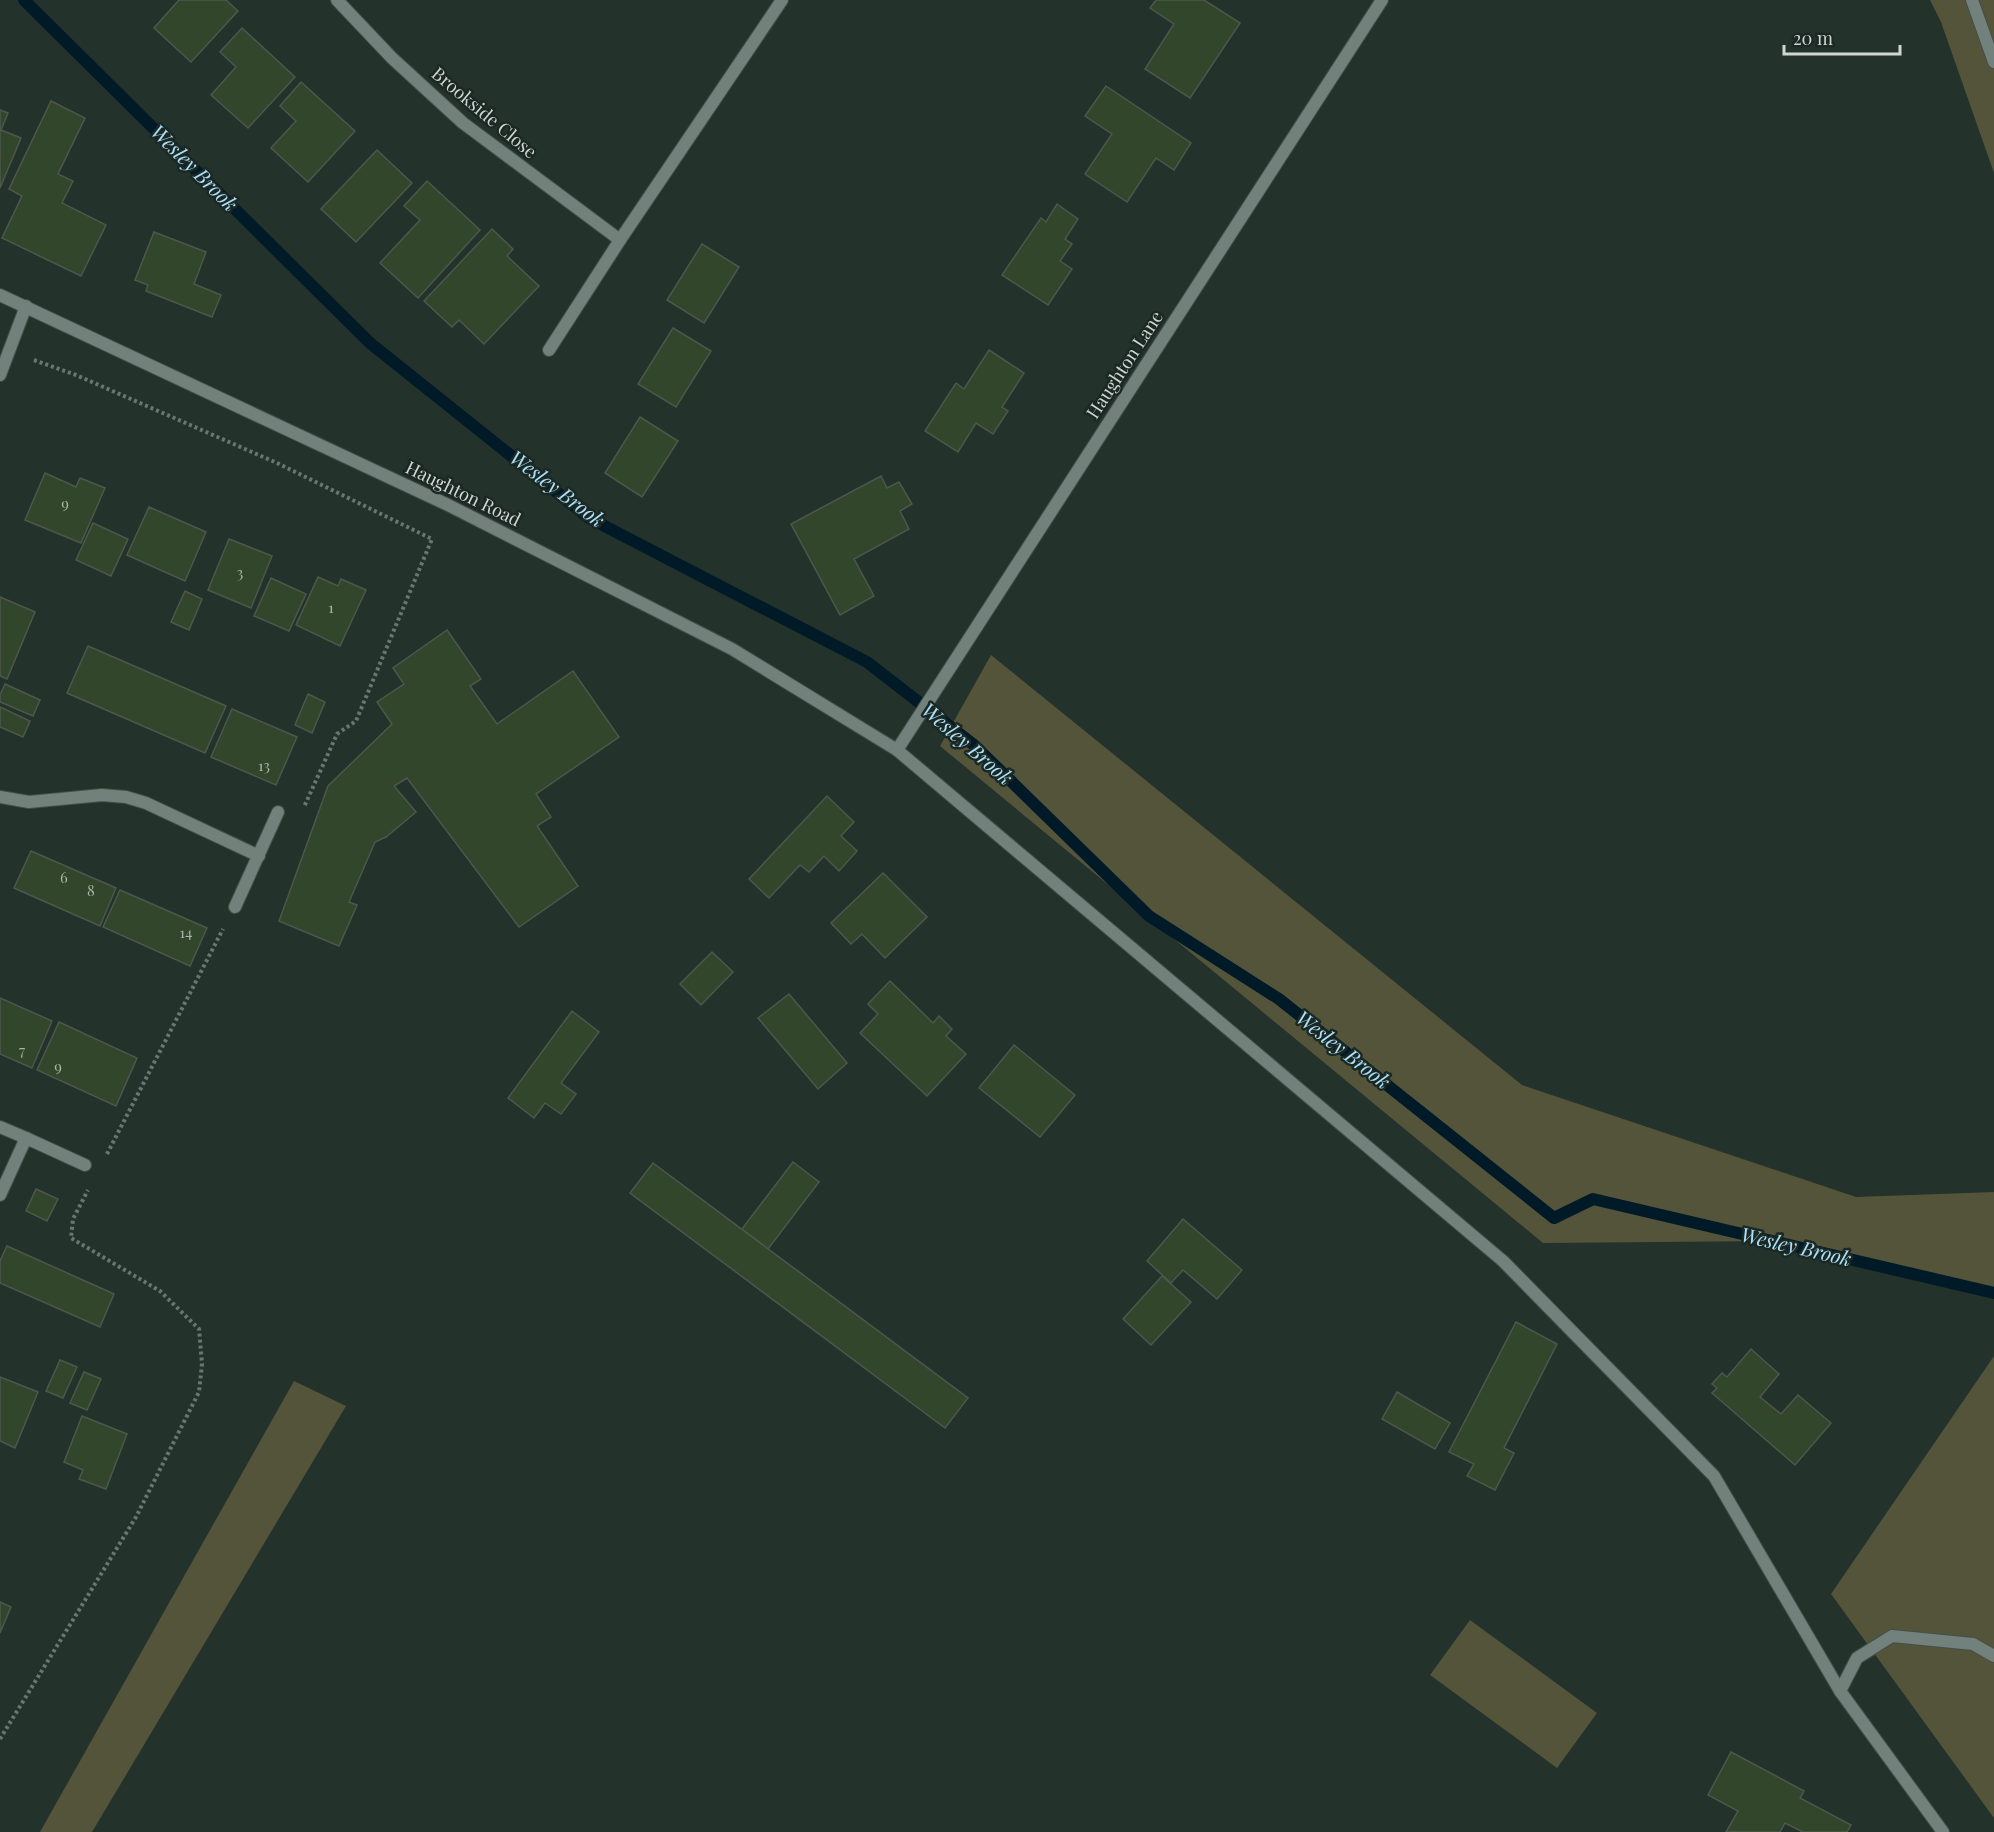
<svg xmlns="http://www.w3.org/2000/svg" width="1994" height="1832" font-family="'Playfair Display',serif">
  <rect width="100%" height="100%" fill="#24322c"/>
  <g fill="#54543a">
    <path d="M1930 0H1994V173L1941 22Z"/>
    <path d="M991 655 1522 1085 1856 1197 1994 1192V1293L1771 1241 1543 1243 940 746Z"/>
    <path d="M1994 1356V1818L1831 1594Z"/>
    <path d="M294 1381 346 1406 92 1832H40Z"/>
    <path d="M1470 1620 1597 1713 1557 1768 1430 1675Z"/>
  </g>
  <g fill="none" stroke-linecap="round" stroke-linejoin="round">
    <path stroke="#001b27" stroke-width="12" d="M24 0 370 343 589 518 867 662 974 745 1149 916 1279 999 1554 1218 1593 1199 1994 1293"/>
  </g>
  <g fill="#31462a" stroke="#4e574c" stroke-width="1.5">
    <path d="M179 0H226L238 11 191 62 154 28Z"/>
    <path d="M1156 0H1204L1240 23 1190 98 1145 69 1174 24 1150 8Z"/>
    <path d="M242 28 295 77 248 128 211 95 236 67 220 52Z"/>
    <path d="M301 82 355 131 308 182 271 148 296 121 280 106Z"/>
    <path d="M1106 86 1191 143 1174 170 1156 158 1127 202 1085 174 1112 134 1085 116Z"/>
    <path d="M51 101 85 118 58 174 73 181 62 203 106 225 81 276 2 238 22 196 9 189Z"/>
    <path d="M0 110 8 113 1 130 21 138 0 188Z"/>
    <path d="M377 150 412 183 356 242 321 209Z"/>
    <path d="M427 181 480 230 418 298 380 263 420 220 404 206Z"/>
    <path d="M1057 204 1078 219 1065 239 1072 244 1060 261 1072 269 1048 305 1002 275 1041 218 1046 222Z"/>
    <path d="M492 229 513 249 507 256 539 286 484 344 459 320 452 327 424 301Z"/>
    <path d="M154 232 206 252 194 284 221 295 212 317 146 291 148 285 135 280Z"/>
    <path d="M702 244 739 267 704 323 667 300Z"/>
    <path d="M673 328 711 351 676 407 638 384Z"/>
    <path d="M989 350 1024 373 1002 407 1008 411 993 434 976 423 958 452 925 431 956 383 964 389Z"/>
    <path d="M640 417 678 441 642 497 605 473Z"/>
    <path d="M45 473 76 487 80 478 105 488 81 543 25 520Z"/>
    <path d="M881 476 887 488 899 482 912 504 900 511 909 529 854 559 874 596 840 615 791 524Z"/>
    <path d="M149 507 206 532 185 581 127 555Z"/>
    <path d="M93 523 128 539 111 576 76 560Z"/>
    <path d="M229 539 272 556 251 608 208 590Z"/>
    <path d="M318 577 338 586 341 579 366 590 340 646 296 625Z"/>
    <path d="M271 578 306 594 289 631 254 616Z"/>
    <path d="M185 591 202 599 189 630 171 622Z"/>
    <path d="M0 597 35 612 7 679 0 676Z"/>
    <path d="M447 630 481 679 470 686 497 724 573 671 619 737 536 794 551 817 537 826 578 886 519 927 407 778 394 786 416 812 386 837 375 842 349 902 357 905 339 946 279 921 328 786 392 724 377 702 404 684 393 668Z"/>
    <path d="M88 646 226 706 205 753 67 693Z"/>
    <path d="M5 684 40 700 33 716 0 702V695Z"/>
    <path d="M308 694 325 702 312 733 295 725Z"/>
    <path d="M0 707 30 721 23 737 0 727Z"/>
    <path d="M232 709 297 737 276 785 211 757Z"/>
    <path d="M827 796 854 822 841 836 857 851 839 871 824 856 809 872 800 865 769 898 749 879Z"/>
    <path d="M31 851 116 888 100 926 14 888Z"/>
    <path d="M883 873 927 917 885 958 862 934 851 944 831 923Z"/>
    <path d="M120 890 207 928 190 966 103 927Z"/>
    <path d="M712 952 733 972 701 1005 680 984Z"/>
    <path d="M890 981 933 1023 939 1016 952 1029 946 1036 966 1054 927 1096 860 1033 878 1014 868 1004Z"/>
    <path d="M789 994 847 1063 818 1089 758 1018Z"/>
    <path d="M0 998 52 1021 32 1068 0 1054Z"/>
    <path d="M572 1011 599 1032 561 1083 576 1094 561 1114 545 1103 534 1118 508 1098Z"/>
    <path d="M59 1022 137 1058 116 1106 37 1070Z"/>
    <path d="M1014 1045 1075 1095 1040 1137 979 1088Z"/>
    <path d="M793 1162 819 1182 768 1249 742 1229Z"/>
    <path d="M653 1163 968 1398 945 1428 630 1193Z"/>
    <path d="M36 1189 58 1199 47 1221 26 1211Z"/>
    <path d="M1183 1219 1242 1270 1217 1299 1183 1270 1171 1283 1147 1261Z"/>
    <path d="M7 1246 114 1294 100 1327 0 1283V1261Z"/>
    <path d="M1162 1276 1191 1302 1151 1345 1123 1319Z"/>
    <path d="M1516 1322 1557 1344 1504 1448 1514 1453 1495 1490 1467 1476 1474 1464 1449 1452Z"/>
    <path d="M1751 1349 1779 1374 1760 1397 1781 1414 1798 1395 1831 1423 1795 1465 1712 1393 1717 1388 1712 1384 1722 1373 1727 1377Z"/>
    <path d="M60 1360 77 1367 63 1398 46 1391Z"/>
    <path d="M84 1372 101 1379 87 1410 70 1403Z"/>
    <path d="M0 1377 38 1392 15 1448 0 1441Z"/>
    <path d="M1397 1392 1450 1423 1435 1449 1382 1419Z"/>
    <path d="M82 1416 127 1434 106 1489 79 1479 83 1470 64 1462Z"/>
    <path d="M0 1602 11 1607 0 1633Z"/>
    <path d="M1731 1752 1804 1791 1800 1798 1851 1825 1847 1832H1803L1785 1823 1780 1832H1726L1738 1811 1708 1795Z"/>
  </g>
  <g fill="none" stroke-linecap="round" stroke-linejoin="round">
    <g stroke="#434f4a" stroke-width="14">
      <g id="service">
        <path d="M1972 0 1994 62"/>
        <path d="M1840 1691 1857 1658 1892 1636 1973 1644 1994 1656"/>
      </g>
    </g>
    <g stroke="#434f4a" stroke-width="14">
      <g id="minor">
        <path d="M337 0 392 58 463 123 620 240"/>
        <path d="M0 295 448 505 732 649 897 750 1503 1261 1714 1476 1840 1691 1943 1832"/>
        <path d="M549 350 620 240 782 0"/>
        <path d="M0 375 26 306"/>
        <path d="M897 750 1382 0"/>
        <path d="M0 797 29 802 102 795 126 797 146 803 259 856"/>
        <path d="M235 907 278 812"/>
        <path d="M0 1127 26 1138"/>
        <path d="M0 1195 26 1138 85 1165"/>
      </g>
    </g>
    <g stroke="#6b7672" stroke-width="4" stroke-dasharray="3 3" stroke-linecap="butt">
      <path d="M34 360 76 375 277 463 432 539 356 721 337 734 304 807"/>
      <path d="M107 1154 223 929"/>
      <path d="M0 1739 136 1517 199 1392 202 1364 199 1329 160 1291 71 1238 73 1219 88 1190"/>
    </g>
    <use href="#service" stroke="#72817b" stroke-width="12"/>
    <use href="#minor" stroke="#72817b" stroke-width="12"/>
  </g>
  <g text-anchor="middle" stroke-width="5" stroke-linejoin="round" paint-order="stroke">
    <g font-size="15" fill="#a8b3aa">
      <text x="65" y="509">9</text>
      <text x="240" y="578">3</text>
      <text x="331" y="613">1</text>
      <text x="264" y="771">13</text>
      <text x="64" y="883">6</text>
      <text x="91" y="896">8</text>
      <text x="186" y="938">14</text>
      <text x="22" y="1056">7</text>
      <text x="58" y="1072">9</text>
    </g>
    <g font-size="18" fill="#cfd7d4" stroke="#1b2823">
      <text transform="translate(484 113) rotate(40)" y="6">Brookside Close</text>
      <text transform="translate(1125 365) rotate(-57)" y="6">Haughton Lane</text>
      <text transform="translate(463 494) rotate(26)" y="6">Haughton Road</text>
    </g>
    <g font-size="20" font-style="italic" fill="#abe0fb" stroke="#1b2823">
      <text transform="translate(194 168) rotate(45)" y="7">Wesley Brook</text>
      <text transform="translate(557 489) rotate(37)" y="7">Wesley Brook</text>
      <text transform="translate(967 744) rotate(41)" y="7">Wesley Brook</text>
      <text transform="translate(1343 1050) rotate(38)" y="7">Wesley Brook</text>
      <text transform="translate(1796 1247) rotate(13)" y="7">Wesley Brook</text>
    </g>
  </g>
  <path d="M1784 45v9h116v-9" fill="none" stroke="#cfd7d4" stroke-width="3"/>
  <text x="1793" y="45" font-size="18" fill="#cfd7d4" stroke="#1b2823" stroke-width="4.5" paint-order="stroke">20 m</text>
</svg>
